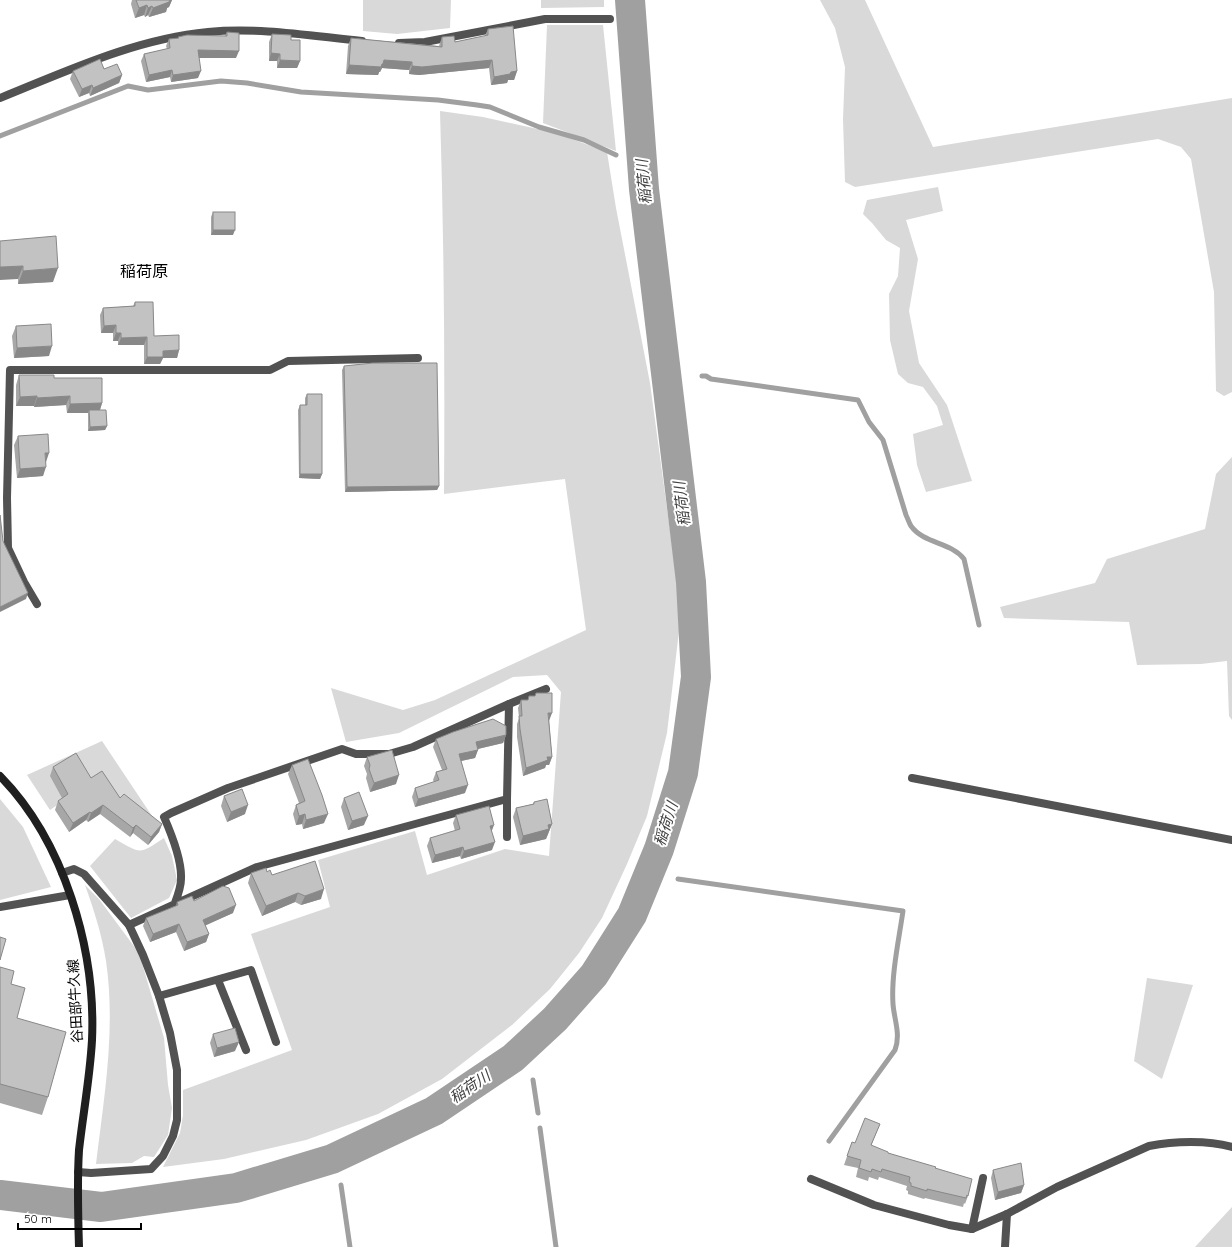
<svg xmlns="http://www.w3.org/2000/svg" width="1232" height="1247" font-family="Quicksand,'Noto Sans JP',sans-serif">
  <rect width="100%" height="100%" fill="#fff"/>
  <g fill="#d9d9d9">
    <path d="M363 0H451L450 28 397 34 363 31Z"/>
    <path d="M541 0H604V7L541 8Z"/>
    <path d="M820 0H865L933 147 1232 98V392L1224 396 1216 391 1214 292 1191 159 1181 147 1158 139 855 187 845 182 843 119 845 67 835 28Z"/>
    <path d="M547 25H603L616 151 543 123Z"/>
    <path d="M440 111 483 117 556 133 607 152 616 208 650 383 677 582 679 631 667 733 647 816 627 864 602 918 579 953 550 989 512 1025 442 1079 378 1114 306 1140 224 1159 163 1167 180 1133 183 1115V1090L292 1050 251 934 330 907 318 860 415 831 427 875 505 849 549 856 561 692 547 675 513 677 399 733 346 742 331 688 403 710 435 700 586 630 565 479 444 494C445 366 444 239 440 111Z"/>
    <path d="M938 187 943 211 906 220 918 259 909 311 919 363 947 405 972 481 926 492 917 465 913 434 943 425 937 406 923 387 908 383 898 374 890 340 889 294 898 276 900 248 886 240 872 223 863 214 867 200Z"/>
    <path d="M1232 457V720L1229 716 1227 661 1201 664 1137 665 1129 622 1004 618 1000 607 1095 583 1107 559 1205 529 1216 474Z"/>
    <path d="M102 741 156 822 121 800 99 776 50 810 27 775Z"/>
    <path d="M0 799 23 827 51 887 0 900Z"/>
    <path d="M164 838 172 856 177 880 169 898 131 918 90 866 115 839C142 854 138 855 164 838Z"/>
    <path d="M85 885 99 899 139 953 164 1038 168 1085 172 1108 168 1135 154 1157 144 1156 132 1163 96 1164C104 1097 116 1029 106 961 102 935 94 910 85 885Z"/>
    <path d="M1147 978 1193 985 1162 1079 1134 1061Z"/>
    <path d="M1232 1207V1247H1195Z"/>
  </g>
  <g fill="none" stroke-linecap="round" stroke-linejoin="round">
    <g stroke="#a0a0a0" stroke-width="5">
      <path d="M0 136 128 86 148 90 221 81 247 83 301 92 438 100 477 105 490 107 539 127 584 140 616 155"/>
      <path d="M702 376H706L711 379 858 400 869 422 883 440 906 515C908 519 909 523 911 526 924 544 951 542 964 559L979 625"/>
      <path d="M678 879 903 911C899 939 891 975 893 1004 894 1019 901 1034 895 1050L829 1141"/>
      <path d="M533 1080 538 1113"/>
      <path d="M540 1128 556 1247"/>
      <path d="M341 1185 350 1247"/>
    </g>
    <path stroke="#a0a0a0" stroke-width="30" d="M0 1195 101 1207 236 1188 332 1159 434 1111 513 1058 555 1019 594 975 632 915 659 849 683 773 696 677 691 582 644 189 630 0"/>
    <g stroke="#525252" stroke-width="8">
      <path d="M399 43 425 42 545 19H610"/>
      <path d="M0 98C67 71 135 39 208 32 259 27 311 36 362 41"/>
      <path d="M37 604 24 582 8 548 7 498 10 370H270L288 361 418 358"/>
      <path d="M509 704 546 689"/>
      <path d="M912 778 1232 840"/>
      <path d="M507 799V837"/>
      <path d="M62 873 74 869 84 874 129 925 143 955 159 996 170 1033 177 1070V1120L173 1136 163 1156 151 1169 91 1173 78 1172"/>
      <path d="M0 907 70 895"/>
      <path d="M129 925 257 867 507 799 509 704 413 747 389 754H356L342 749 228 788 171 813 164 817C171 833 182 861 181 879 181 887 178 895 175 903"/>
      <path d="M218 980 246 1050"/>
      <path d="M159 996 251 970 276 1042"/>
      <path d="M811 1179 874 1205 949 1225 972 1229 1007 1214 1057 1187 1149 1146C1174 1141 1208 1140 1232 1147"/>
      <path d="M972 1229 983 1178"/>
      <path d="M1005 1247 1007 1214"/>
    </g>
    <path stroke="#1f1f1f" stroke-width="8" d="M0 776C64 841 96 949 92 1040 90 1077 83 1114 79 1150 77 1182 78 1215 79 1247"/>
  </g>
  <g fill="#a7a7a7">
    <path d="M132 0H172L169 7 167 8 166 12 149 17 148 15 145 17 144 15 135 18 131 4Z"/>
    <path d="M488 29 517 71 514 80H508L507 83 491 85 489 68 419 75 409 74V70L382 68 380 72H379L378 75 346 74 348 46 351 38 439 46 442 37 455 42 485 36Z"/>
    <path d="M227 32 236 58H199L198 78 171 82 170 77 146 82 141 61 144 54 167 49 166 46 169 39H178V37L225 36Z"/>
    <path d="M272 34 291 40 300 61 297 68H277V61H269V42Z"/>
    <path d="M104 69 122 75 119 83 90 96 89 93 79 97 70 79 73 71Z"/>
    <path d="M213 212 233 235H211V217Z"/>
    <path d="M0 241 53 282 18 284V279Z"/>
    <path d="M135 302 154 336 179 350 177 358H163L160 364H144V345H118V341H113V333H101L100 315 103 308 133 306Z"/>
    <path d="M16 326 49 356 14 358 12 336Z"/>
    <path d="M344 366 439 486 437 490 345 492 342 370Z"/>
    <path d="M19 375 54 378 102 403 100 410 107 426 105 430 88 431V413H67L66 405 34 407V406H16V385Z"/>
    <path d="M307 394 322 474 320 479 299 478 298 410 300 405H305V398Z"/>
    <path d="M18 436 45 462 43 476 17 478 14 445Z"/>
    <path d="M521 700 549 720 552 757 549 765H546L545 768 523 776 517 737V724L519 718 518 708Z"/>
    <path d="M506 735 503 743 478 749 475 758 461 761 465 793 415 807 412 797 415 788 434 782 433 780 436 772 442 770 433 747 436 739Z"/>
    <path d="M367 757 396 784 370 792 366 778 367 774 364 766Z"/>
    <path d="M292 765 324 823 303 829 302 824 296 825 293 814 296 805 299 803 288 774Z"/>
    <path d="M53 767 91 778 120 798 162 824 159 832 148 845 133 833 130 837 100 814 88 822 86 820 69 832 55 810 58 801 62 798 50 776Z"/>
    <path d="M224 796 245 814 227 822 221 806Z"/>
    <path d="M344 798 364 825 348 830 341 807Z"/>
    <path d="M534 802 552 824 546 839 520 845 513 817 516 808 533 804Z"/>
    <path d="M456 815 491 831 492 850 461 859 460 856 432 863 427 846 430 838 455 831 453 823Z"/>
    <path d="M267 872 272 875 321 899 301 905 295 902 262 916 248 883 251 873Z"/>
    <path d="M194 901 233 913 205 925 209 934 206 942 184 951 176 932 150 942 143 926 146 918 176 906 177 902Z"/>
    <path d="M0 967 11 984 17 1018 48 1097 42 1115 0 1103Z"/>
    <path d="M213 1034 235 1051 214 1057 210 1043Z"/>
    <path d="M880 1124 871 1146 888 1153 935 1168 968 1196 965 1204 964 1203 963 1207 925 1198 924 1199 908 1194V1191L906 1190 907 1186 879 1177 878 1180 869 1177 868 1181 856 1177 858 1168 844 1165 852 1142 855 1143Z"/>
    <path d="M993 1170 1024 1185 1021 1193 995 1200 991 1178Z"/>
  </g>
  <g fill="#888">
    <path d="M170 0H172L169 7 167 8 166 12 149 17 153 8Z"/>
    <path d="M147 5 144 15 135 18 139 8Z"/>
    <path d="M152 6 148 15 145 17 148 8Z"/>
    <path d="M198 50 239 51 236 58H196Z"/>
    <path d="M271 53 280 54 277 61H269Z"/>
    <path d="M280 60 300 61 297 68H277Z"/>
    <path d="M384 60 412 62 409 70 382 68 380 72H379Z"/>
    <path d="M492 60 489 68 419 75 409 74 412 66Z"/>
    <path d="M349 65 381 67 378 75 346 74Z"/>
    <path d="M172 70 170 77 146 82 149 75Z"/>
    <path d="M201 71 198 78 171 82 173 75Z"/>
    <path d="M517 71 514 80H508L507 83 491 85 494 77 511 72Z"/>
    <path d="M122 75 119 83 90 96 93 88Z"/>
    <path d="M92 85 89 93 79 97 82 89Z"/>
    <path d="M213 230H235L233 235H211Z"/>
    <path d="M23 266 18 279 0 280V267Z"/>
    <path d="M58 268 53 282 18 284 23 271Z"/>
    <path d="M116 325 113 333H101L104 326Z"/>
    <path d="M116 333H121L118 341H113Z"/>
    <path d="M147 337 144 345H118L121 338Z"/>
    <path d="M52 346 49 356 14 358 17 348Z"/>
    <path d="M179 350 177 358H163L160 364H144L147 357 163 351Z"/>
    <path d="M37 396 34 406H16L20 397Z"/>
    <path d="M70 396 66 405 34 407 37 398Z"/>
    <path d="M102 403 99 413 89 410 88 413H67L70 404Z"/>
    <path d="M107 426 105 430 88 431 90 427Z"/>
    <path d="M45 453H49L46 462Z"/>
    <path d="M46 467 43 476 17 478 20 469Z"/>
    <path d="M300 474H322L320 479 299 478Z"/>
    <path d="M439 486 437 490 345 492 347 487Z"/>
    <path d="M28 593 26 599 0 612V607Z"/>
    <path d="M548 713H552L549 721Z"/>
    <path d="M506 735 503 743 473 750 476 742Z"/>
    <path d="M478 750 475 758 456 762 459 754Z"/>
    <path d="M547 757H552L549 765H546L545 768 523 776 526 768Z"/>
    <path d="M399 775 396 784 370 792 374 783Z"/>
    <path d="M468 785 465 793 415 807 418 799Z"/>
    <path d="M103 805 100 814 88 822 91 813Z"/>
    <path d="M248 805 245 814 227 822 231 812Z"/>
    <path d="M90 812 86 820 69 832 73 823Z"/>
    <path d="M305 814 302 824 296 825 299 816Z"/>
    <path d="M328 814 324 823 303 829 306 820Z"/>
    <path d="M368 816 364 825 348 830 352 821Z"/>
    <path d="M162 824 159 832 148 845 151 837Z"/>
    <path d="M552 824 546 839 520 845 523 836 548 825Z"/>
    <path d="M136 825 133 833 130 837 133 828Z"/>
    <path d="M494 825 491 833 490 826Z"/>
    <path d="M495 842 492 850 461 859 464 851Z"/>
    <path d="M463 847 460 856 432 863 435 855Z"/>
    <path d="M324 889 321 899 301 905 305 896Z"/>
    <path d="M298 893 295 902 262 916 266 906Z"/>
    <path d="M236 905 233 913 200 928 203 920Z"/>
    <path d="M179 924 176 932 150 942 153 934Z"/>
    <path d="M209 934 206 942 184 951 187 942Z"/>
    <path d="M239 1042 235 1051 214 1057 217 1048Z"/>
    <path d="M1024 1185 1021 1193 995 1200 998 1192Z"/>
  </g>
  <g fill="#c2c2c2" stroke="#888">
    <path d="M136 0H170L169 2 153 8 152 6 148 8 147 5 139 8Z"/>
    <path d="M513 26 517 71 511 72 510 74 494 77 492 60 422 67 412 66V62L384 60 383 64H382L381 67 349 65 351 38 442 47V37L454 36 455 42 488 35V29Z"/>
    <path d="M227 32 239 33V51L198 50 201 71 173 75 172 70 149 75 144 54 170 48 169 39 179 38 178 37 187 35 227 36Z"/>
    <path d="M272 34 291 35V40H300V61L280 60V54L271 53Z"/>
    <path d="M100 59 104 69 117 64 122 75 93 88 92 85 82 89 73 71Z"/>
    <rect x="213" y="212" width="22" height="18"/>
    <path d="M56 236 58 268 23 271V266L0 267V241Z"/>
    <path d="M135 302H153L154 336 179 335V350L163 351V357H147V337L121 338V333H116V325L104 326 103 308 135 306Z"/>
    <path d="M51 324 52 346 17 348 16 326Z"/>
    <path d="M373 363H437L439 486 347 487 344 366Z"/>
    <path d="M19 375H54V378H102V403L70 404V396L37 398V396L20 397Z"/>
    <path d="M307 394H322V474H300V405H307Z"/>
    <path d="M89 410H106L107 426 90 427Z"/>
    <path d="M48 434 49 453H45L46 467 20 469 18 436Z"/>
    <path d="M0 515 3 541 28 593 0 607Z"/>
    <path d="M536 693H552V713H548L552 757H547L548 760 526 768 520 729 519 716H522L521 700H528L529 696H535Z"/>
    <path d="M493 719 506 726V735L476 742 478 750 459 754 468 785 418 799 415 788 439 780 436 772 447 769 436 739 453 732Z"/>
    <path d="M392 750 399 775 374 783 369 769 370 765 367 757Z"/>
    <path d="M76 753 91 778 102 771 120 798 124 794 162 824 151 837 136 825 133 828 103 805 91 813 90 812 73 823 58 801 68 794 53 767Z"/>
    <path d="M308 759 322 795 328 814 306 820 305 814 299 816 296 805 305 801 292 765Z"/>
    <path d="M242 789 248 805 231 812 224 796Z"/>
    <path d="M359 792 368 816 352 821 344 798Z"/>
    <path d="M547 799 552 824 548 825 549 829 523 836 516 808 534 804V802Z"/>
    <path d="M489 806 494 825 490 826 495 842 464 851 463 847 435 855 430 838 460 829 456 815Z"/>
    <path d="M315 861 324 889 305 896 298 893 266 906 251 873 266 868 267 872 270 870 272 875Z"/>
    <path d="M223 886 229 888 236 905 203 920 209 934 187 942 179 924 153 934 146 918 178 905 177 902 192 896 194 901Z"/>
    <path d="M0 937 6 939 0 960Z"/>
    <path d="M0 967 14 971 11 984 25 988 17 1018 66 1032 48 1097 0 1084Z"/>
    <path d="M235 1028 239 1042 217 1048 213 1034Z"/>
    <path d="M865 1118 880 1124 871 1145 888 1152V1153L936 1167 935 1168 972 1179 968 1196 967 1195 966 1198 927 1189V1191L911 1186V1183L909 1182 910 1177 882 1169 881 1172 872 1169 871 1172 859 1168 861 1160 847 1156 852 1142 855 1143Z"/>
    <path d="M1021 1163 1024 1185 998 1192 993 1170Z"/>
  </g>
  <g text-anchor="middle" stroke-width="4" stroke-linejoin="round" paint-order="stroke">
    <g font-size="14" fill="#000" stroke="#fff">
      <text transform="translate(75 1001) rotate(-93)" y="5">谷田部牛久線</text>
    </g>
    <g font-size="15" font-style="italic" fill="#414141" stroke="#fff">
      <text transform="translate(644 182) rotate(-95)" y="5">稲荷川</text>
      <text transform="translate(682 504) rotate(-97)" y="5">稲荷川</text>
      <text transform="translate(666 824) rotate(-72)" y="5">稲荷川</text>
      <text transform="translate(470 1087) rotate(-34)" y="5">稲荷川</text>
    </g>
    <g font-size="16" fill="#000" stroke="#fff">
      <text x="144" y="277">稲荷原</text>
    </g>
  </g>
  <path d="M18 1223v6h123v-6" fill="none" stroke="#000000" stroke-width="2"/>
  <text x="24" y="1223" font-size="12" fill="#000000" stroke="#ffffff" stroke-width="3" paint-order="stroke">50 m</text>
</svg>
